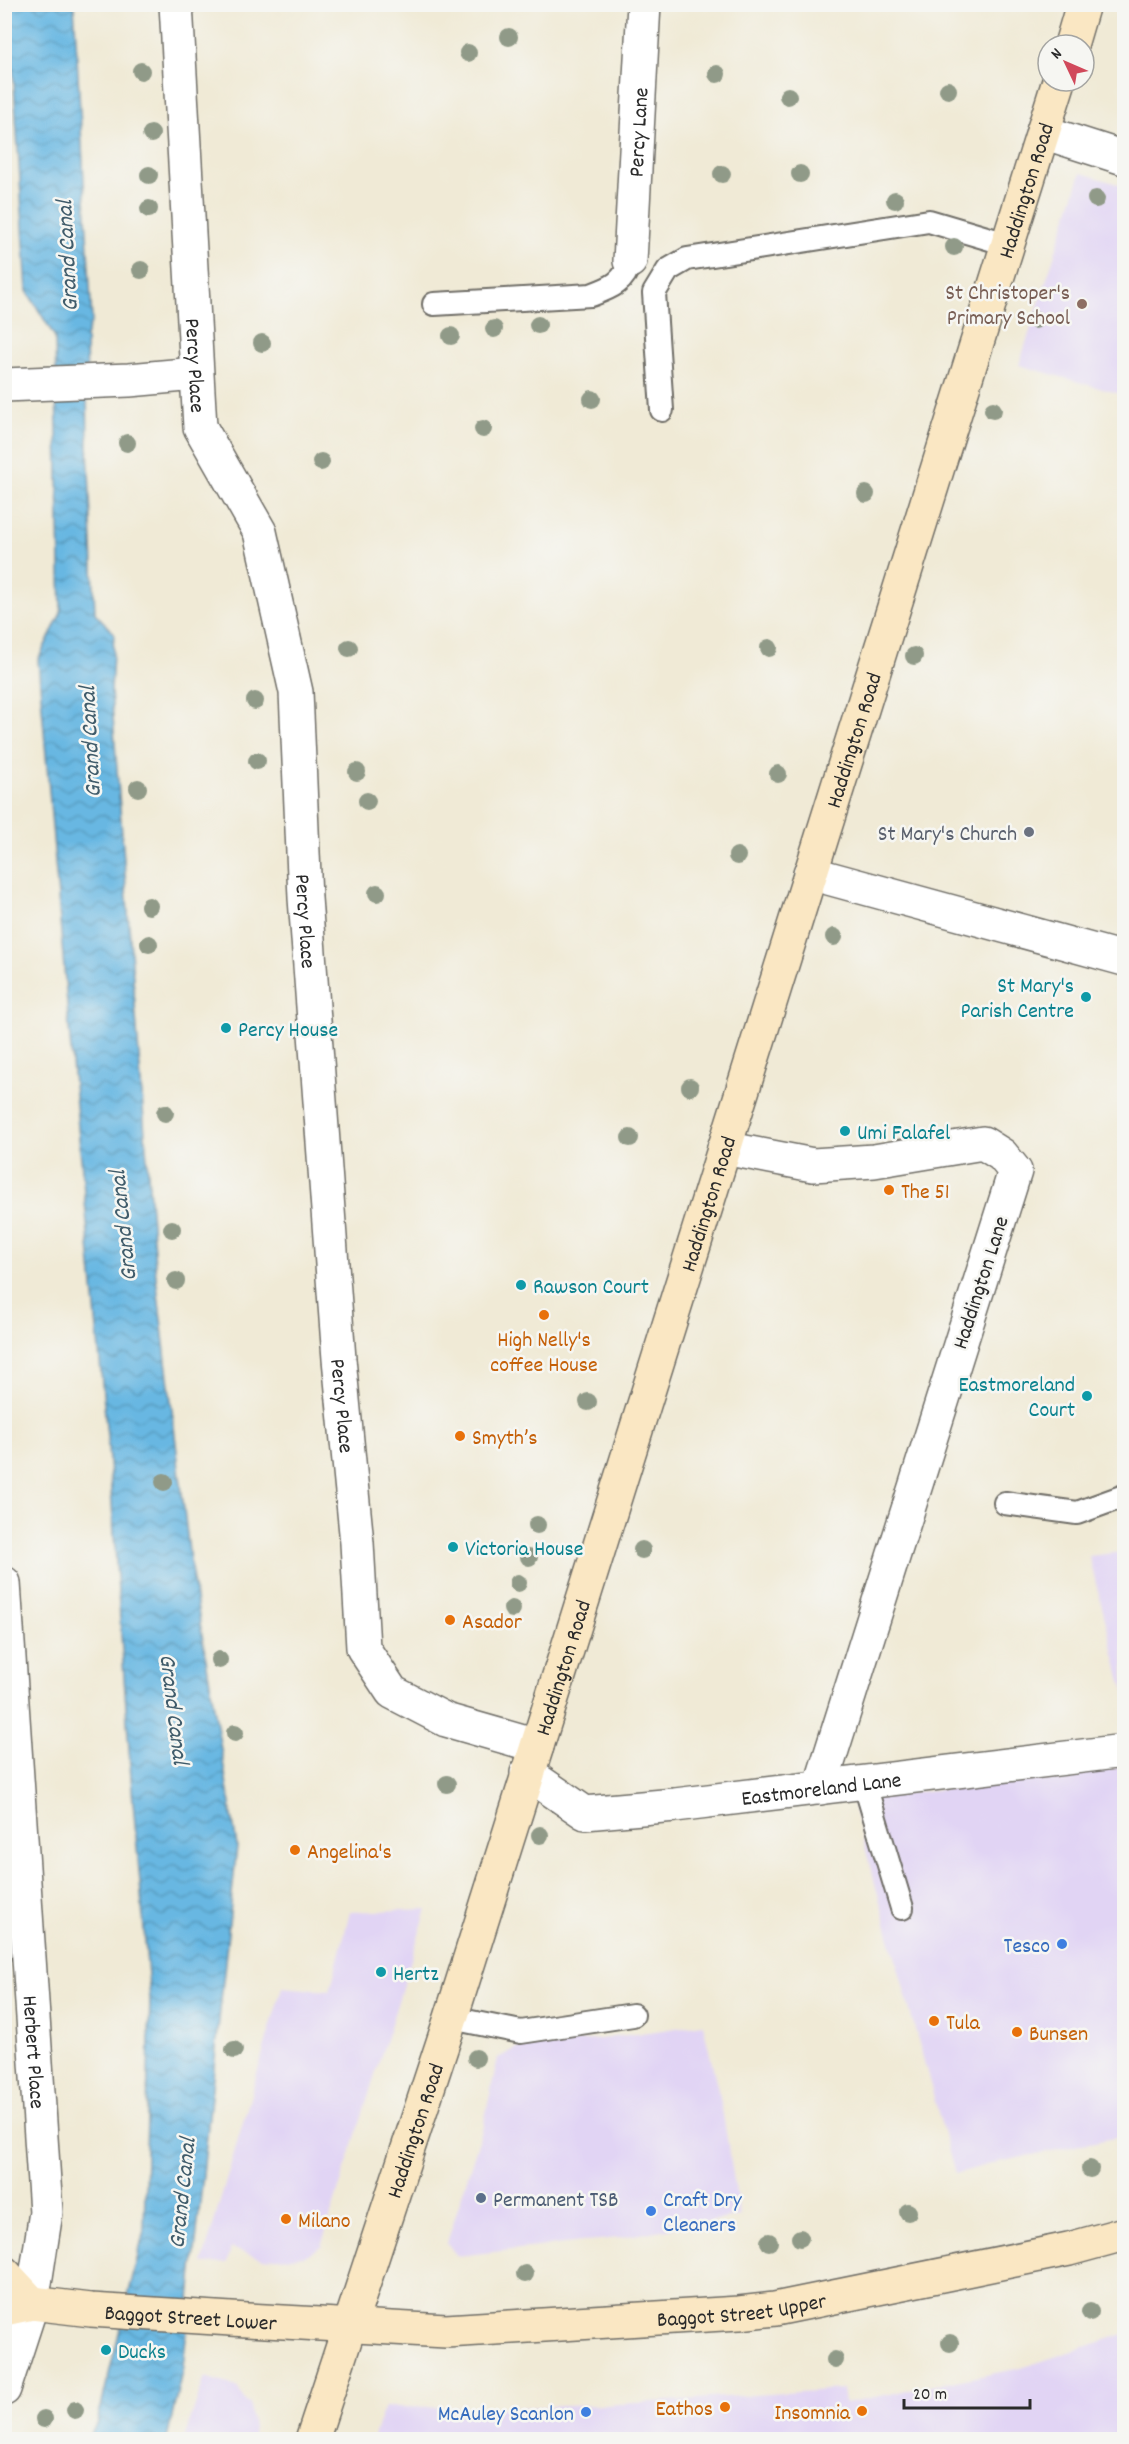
<svg xmlns="http://www.w3.org/2000/svg" width="1129" height="2444" font-family="Dekko,sans-serif">
  <defs>
    <pattern id="water-waves" width="16" height="10" patternUnits="userSpaceOnUse" patternTransform="scale(1.5)"><rect width="16" height="10" fill="#67b7e2"/><path d="M0 5q4-4 8 0t8 0" fill="none" stroke="#5595b7"/></pattern>
  </defs>
  <rect width="100%" height="100%" fill="#f6f6f2"/>
  <filter id="ink" filterUnits="userSpaceOnUse"><feTurbulence type="fractalNoise" baseFrequency=".0167" numOctaves="2"/><feDisplacementMap in="SourceGraphic" scale="12" xChannelSelector="R" yChannelSelector="G"/><feConvolveMatrix kernelMatrix="1 2 1 2 8 2 1 2 1" color-interpolation-filters="sRGB"/></filter>
  <filter id="wash" filterUnits="userSpaceOnUse"><feTurbulence type="fractalNoise" baseFrequency=".008" numOctaves="4" result="noise"/><feDisplacementMap in="SourceGraphic" scale="24" xChannelSelector="R" yChannelSelector="G"/><feGaussianBlur stdDeviation="1.35" result="paint"/><feColorMatrix in="noise" values="0 0 0 0 0 0 0 0 0 0 0 0 0 0 0 0 0 1.4 0 .05"/><feComposite in="paint" operator="in"/></filter>
  <g filter="url(#wash)">
    <rect width="100%" height="100%" fill="#f0ead6"/>
    <g fill="#e1d4f4">
      <path d="M1081 173 1124 186V395L1019 365Z"/>
      <path d="M1124 1552V1693L1089 1556Z"/>
      <path d="M1124 1767V2136L994 2163 955 2174 852 1800Z"/>
      <path d="M427 1909 321 2246 305 2256 263 2259 231 2248 227 2263 202 2264 282 1987 330 1991 350 1912Z"/>
      <path d="M703 2024 721 2103 740 2216 617 2238 457 2256 447 2243 483 2127 498 2058 525 2044 594 2040Z"/>
      <path d="M1124 2334V2439H373L384 2407 490 2408 607 2405 843 2389 845 2403 1021 2368Z"/>
      <path d="M205 2377 237 2387 246 2403 250 2404 254 2439H184Z"/>
    </g>
    <path fill="url(#water-waves)" stroke="#497186" stroke-width="1.5" d="M9 5H74L92 320 86 336 88 448 95 613 114 633 111 691 156 1277 191 1568 237 1846 183 2367 167 2439H88L97 2423 144 2231 150 1999 131 1778 108 1447 72 1063 38 660 61 613 55 337 27 291Z"/>
  </g>
  <g filter="url(#ink)">
    <g fill="none" stroke-linecap="round" stroke-linejoin="round">
      <g stroke="#706e67" stroke-width="26">
        <g id="service">
          <path d="M434 304 591 295C610 288 625 283 630 261"/>
          <path d="M662 410 654 293 668 270 687 259 929 221 1007 244"/>
          <path d="M1005 1503 1077 1513 1124 1496"/>
          <path d="M864 1782 902 1908"/>
          <path d="M451 2018 521 2032 633 2015"/>
        </g>
      </g>
      <g stroke="#706e67" stroke-width="36">
        <path id="pedestrian" d="M810 873 1124 959"/>
      </g>
      <g stroke="#706e67" stroke-width="36">
        <g id="minor">
          <path id="s1" d="M176 4 200 427 260 532 296 692 305 898 339 1359 357 1543 363 1648 392 1692 446 1720 537 1746"/>
          <path d="M1043 132 1124 158"/>
          <path id="s2" d="M630 261 644 4"/>
          <path d="M4 385 129 380 196 374"/>
          <path d="M724 1148 813 1165 874 1161 983 1143 1002 1155 1015 1171 820 1788"/>
          <path id="s3" d="M527 1773 585 1813 675 1805 1124 1751"/>
        </g>
      </g>
      <g stroke="#706e67" stroke-width="36">
        <g id="tertiary">
          <path id="s4" d="M4 1583 46 2212 32 2303 4 2389"/>
        </g>
      </g>
      <g stroke="#706e67" stroke-width="36">
        <g id="secondary">
          <path d="M1071 45 1083 4"/>
          <path d="M4 2273 32 2303"/>
          <path id="s5" d="M4 2309 32 2303 91 2310 247 2320 446 2331 739 2313 775 2309 1069 2249 1124 2234"/>
          <path id="s6" d="M312 2440 451 2018 537 1746 1059 81"/>
        </g>
      </g>
      <use href="#service" stroke="#fff" stroke-width="22"/>
      <use href="#pedestrian" stroke="#fff" stroke-width="33"/>
      <use href="#minor" stroke="#fff" stroke-width="33"/>
      <use href="#tertiary" stroke="#fff" stroke-width="33"/>
      <use href="#secondary" stroke="#fae7c3" stroke-width="33"/>
    </g>
    <g fill="#909a88">
      <circle cx="509" cy="37" r="9"/>
      <circle cx="468" cy="53" r="9"/>
      <circle cx="141" cy="71" r="9"/>
      <circle cx="717" cy="74" r="9"/>
      <circle cx="948" cy="90" r="9"/>
      <circle cx="788" cy="96" r="9"/>
      <circle cx="151" cy="134" r="9"/>
      <circle cx="722" cy="174" r="9"/>
      <circle cx="800" cy="174" r="9"/>
      <circle cx="149" cy="175" r="9"/>
      <circle cx="1096" cy="199" r="9"/>
      <circle cx="895" cy="200" r="9"/>
      <circle cx="149" cy="209" r="9"/>
      <circle cx="954" cy="247" r="9"/>
      <circle cx="141" cy="270" r="9"/>
      <circle cx="1035" cy="320" r="9"/>
      <circle cx="538" cy="325" r="9"/>
      <circle cx="494" cy="329" r="9"/>
      <circle cx="451" cy="336" r="9"/>
      <circle cx="262" cy="343" r="9"/>
      <circle cx="592" cy="399" r="9"/>
      <circle cx="993" cy="410" r="9"/>
      <circle cx="483" cy="429" r="9"/>
      <circle cx="127" cy="443" r="9"/>
      <circle cx="321" cy="462" r="9"/>
      <circle cx="866" cy="494" r="9"/>
      <circle cx="349" cy="648" r="9"/>
      <circle cx="769" cy="648" r="9"/>
      <circle cx="914" cy="656" r="9"/>
      <circle cx="255" cy="701" r="9"/>
      <circle cx="257" cy="761" r="9"/>
      <circle cx="357" cy="772" r="9"/>
      <circle cx="778" cy="774" r="9"/>
      <circle cx="138" cy="788" r="9"/>
      <circle cx="367" cy="801" r="9"/>
      <circle cx="737" cy="856" r="9"/>
      <circle cx="377" cy="893" r="9"/>
      <circle cx="149" cy="906" r="9"/>
      <circle cx="834" cy="937" r="9"/>
      <circle cx="149" cy="944" r="9"/>
      <circle cx="690" cy="1087" r="9"/>
      <circle cx="165" cy="1113" r="9"/>
      <circle cx="630" cy="1138" r="9"/>
      <circle cx="172" cy="1229" r="9"/>
      <circle cx="176" cy="1281" r="9"/>
      <circle cx="588" cy="1402" r="9"/>
      <circle cx="164" cy="1482" r="9"/>
      <circle cx="537" cy="1525" r="9"/>
      <circle cx="642" cy="1550" r="9"/>
      <circle cx="529" cy="1557" r="9"/>
      <circle cx="518" cy="1583" r="9"/>
      <circle cx="512" cy="1609" r="9"/>
      <circle cx="219" cy="1660" r="9"/>
      <circle cx="235" cy="1733" r="9"/>
      <circle cx="447" cy="1784" r="9"/>
      <circle cx="540" cy="1835" r="9"/>
      <circle cx="234" cy="2050" r="9"/>
      <circle cx="476" cy="2058" r="9"/>
      <circle cx="1090" cy="2169" r="9"/>
      <circle cx="908" cy="2212" r="9"/>
      <circle cx="800" cy="2238" r="9"/>
      <circle cx="769" cy="2242" r="9"/>
      <circle cx="525" cy="2274" r="9"/>
      <circle cx="1090" cy="2312" r="9"/>
      <circle cx="950" cy="2343" r="9"/>
      <circle cx="835" cy="2360" r="9"/>
      <circle cx="75" cy="2410" r="9"/>
      <circle cx="44" cy="2419" r="9"/>
    </g>
  </g>
  <circle fill="#8d6e63" stroke="#f6f6f2" stroke-width="2" cx="1082" cy="304" r="6"/>
  <circle fill="#6b7280" stroke="#f6f6f2" stroke-width="2" cx="1029" cy="832" r="6"/>
  <g fill="#0f9aa8" stroke="#f6f6f2" stroke-width="2">
    <circle cx="1086" cy="997" r="6"/>
    <circle cx="226" cy="1028" r="6"/>
    <circle cx="845" cy="1131" r="6"/>
    <circle cx="521" cy="1285" r="6"/>
    <circle cx="1087" cy="1396" r="6"/>
    <circle cx="453" cy="1547" r="6"/>
    <circle cx="381" cy="1972" r="6"/>
    <circle cx="106" cy="2350" r="6"/>
  </g>
  <g fill="#e8710a" stroke="#f6f6f2" stroke-width="2">
    <circle cx="889" cy="1190" r="6"/>
    <circle cx="544" cy="1315" r="6"/>
    <circle cx="460" cy="1436" r="6"/>
    <circle cx="450" cy="1620" r="6"/>
    <circle cx="295" cy="1850" r="6"/>
    <circle cx="934" cy="2021" r="6"/>
    <circle cx="1017" cy="2032" r="6"/>
    <circle cx="286" cy="2219" r="6"/>
    <circle cx="725" cy="2407" r="6"/>
    <circle cx="862" cy="2411" r="6"/>
  </g>
  <g fill="#3f7fe0" stroke="#f6f6f2" stroke-width="2">
    <circle cx="1062" cy="1944" r="6"/>
    <circle cx="651" cy="2211" r="6"/>
    <circle cx="586" cy="2412" r="6"/>
  </g>
  <circle fill="#5c6f8a" stroke="#f6f6f2" stroke-width="2" cx="481" cy="2198" r="6"/>
  <g text-anchor="middle" stroke-width="5" stroke-linejoin="round" paint-order="stroke">
    <g font-size="22" fill="#2b2b2b" stroke="#f6f6f2">
      <text dy="8" stroke="none"><textPath href="#s2" startOffset="129">Percy Lane</textPath></text>
      <text dy="8" stroke="none"><textPath href="#s6" startOffset="2360">Haddington Road</textPath></text>
      <text dy="8" stroke="none"><textPath href="#s1" startOffset="362">Percy Place</textPath></text>
      <text dy="8" stroke="none"><textPath href="#s6" startOffset="1784">Haddington Road</textPath></text>
      <text dy="8" stroke="none"><textPath href="#s1" startOffset="938">Percy Place</textPath></text>
      <text dy="8" stroke="none"><textPath href="#s6" startOffset="1298">Haddington Road</textPath></text>
      <text transform="translate(979 1282) rotate(-72)" y="8">Haddington Lane</text>
      <text dy="8" stroke="none"><textPath href="#s1" startOffset="1424">Percy Place</textPath></text>
      <text dy="8" stroke="none"><textPath href="#s6" startOffset="812">Haddington Road</textPath></text>
      <text dy="8" stroke="none"><textPath href="#s3" startOffset="308">Eastmoreland Lane</textPath></text>
      <text dy="8" stroke="none"><textPath href="#s4" startOffset="470">Herbert Place</textPath></text>
      <text dy="8" stroke="none"><textPath href="#s6" startOffset="326">Haddington Road</textPath></text>
      <text dy="8" stroke="none"><textPath href="#s5" startOffset="740">Baggot Street Upper</textPath></text>
      <text dy="8" stroke="none"><textPath href="#s5" startOffset="188">Baggot Street Lower</textPath></text>
    </g>
    <g font-size="22" fill="#785e54" stroke="#f6f6f2" text-anchor="end">
      <text x="1070" y="299">St Christoper's<tspan x="1070" dy="25">Primary School</tspan></text>
    </g>
    <g font-size="22" fill="#5b616d" stroke="#f6f6f2" text-anchor="end">
      <text x="1017" y="840">St Mary's Church</text>
    </g>
    <g font-size="22" fill="#0d838f" stroke="#f6f6f2" text-anchor="start">
      <text x="1074" y="992" text-anchor="end">St Mary's<tspan x="1074" dy="25">Parish Centre</tspan></text>
      <text x="238" y="1036">Percy House</text>
      <text x="857" y="1139">Umi Falafel</text>
      <text x="533" y="1293">Rawson Court</text>
      <text x="1075" y="1391" text-anchor="end">Eastmoreland<tspan x="1075" dy="25">Court</tspan></text>
      <text x="465" y="1555">Victoria House</text>
      <text x="393" y="1980">Hertz</text>
      <text x="118" y="2358">Ducks</text>
    </g>
    <g font-size="22" fill="#c56008" stroke="#f6f6f2" text-anchor="start">
      <text x="901" y="1198">The 51</text>
      <text x="544" y="1346" text-anchor="middle">High Nelly's<tspan x="544" dy="25">coffee House</tspan></text>
      <text x="472" y="1444">Smyth’s</text>
      <text x="462" y="1628">Asador</text>
      <text x="307" y="1858">Angelina's</text>
      <text x="946" y="2029">Tula</text>
      <text x="1029" y="2040">Bunsen</text>
      <text x="298" y="2227">Milano</text>
      <text x="713" y="2415" text-anchor="end">Eathos</text>
      <text x="850" y="2419" text-anchor="end">Insomnia</text>
    </g>
    <g font-size="22" fill="#366cbe" stroke="#f6f6f2" text-anchor="end">
      <text x="1050" y="1952">Tesco</text>
      <text x="663" y="2206" text-anchor="start">Craft Dry<tspan x="663" dy="25">Cleaners</tspan></text>
      <text x="574" y="2420">McAuley Scanlon</text>
    </g>
    <g font-size="22" fill="#4e5e75" stroke="#f6f6f2" text-anchor="start">
      <text x="493" y="2206">Permanent TSB</text>
    </g>
    <g font-size="24" font-style="italic" fill="#405c6b" stroke="#f6f6f2">
      <text transform="translate(66 256) rotate(-93)" y="8">Grand Canal</text>
      <text transform="translate(89 742) rotate(-93)" y="8">Grand Canal</text>
      <text transform="translate(122 1226) rotate(-96)" y="8">Grand Canal</text>
      <text transform="translate(175 1709) rotate(83)" y="8">Grand Canal</text>
      <text transform="translate(181 2193) rotate(-84)" y="8">Grand Canal</text>
    </g>
  </g>
  <rect width="1129" height="2444" fill="none" stroke="#f6f6f2" stroke-width="24"/>
  <g transform="translate(1066 63) rotate(314)"><circle r="28" fill="#f6f6f2" stroke="#a5a5a2" stroke-width="1.5"/>
  <path d="M0-4.5L10 22L0 15L-10 22Z" fill="#d1495b"/>
  <text y="-9" font-size="16" font-weight="bold" text-anchor="middle" fill="#2b2b2b">N</text>
  </g>
  <path d="M904 2399v9h126v-9" fill="none" stroke="#2b2b2b" stroke-width="3"/>
  <text x="913" y="2399" font-size="18" fill="#2b2b2b" stroke="#f6f6f2" stroke-width="4.5" paint-order="stroke">20 m</text>
</svg>
